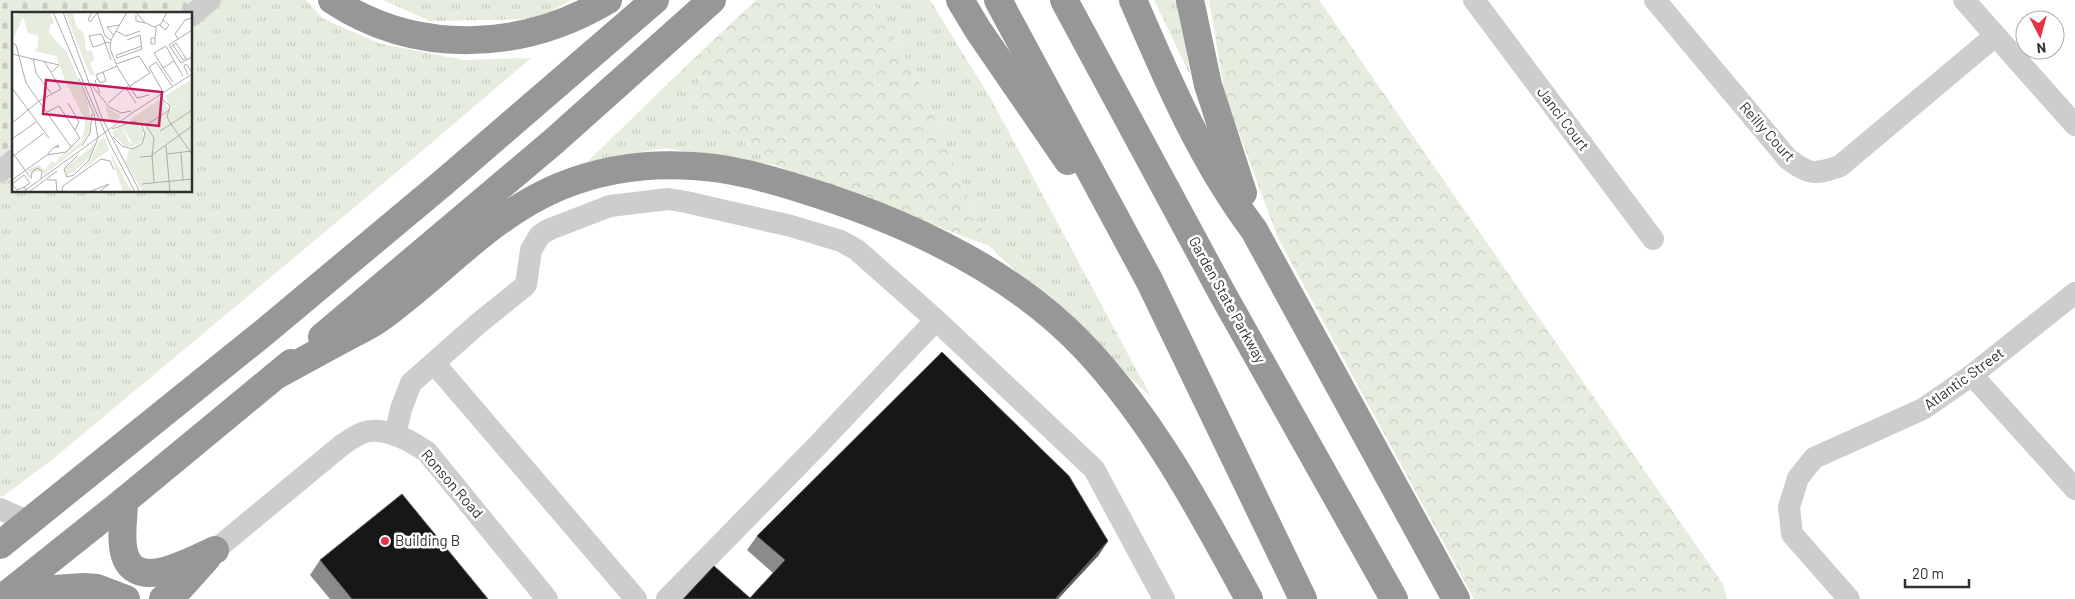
<svg xmlns="http://www.w3.org/2000/svg" width="2075" height="599" font-family="Barlow,sans-serif">
  <defs>
    <pattern id="grass-tufts" width="24" height="20" patternUnits="userSpaceOnUse" patternTransform="scale(1.25)"><rect width="24" height="20" fill="#e7edde"/><path d="M3 7l-1-3M5 7V3M7 7l1-3M15 17l-1-3M17 17v-4M19 17l1-3" fill="none" stroke="#c6ccbf"/></pattern>
    <pattern id="forest-crowns" width="20" height="18" patternUnits="userSpaceOnUse" patternTransform="scale(1.25)"><rect width="20" height="18" fill="#e7edde"/><path d="M2 6a3 3 0 1 1 6 0M12 15a3 3 0 1 1 6 0" fill="none" stroke="#c6ccbf"/></pattern>
    <pattern id="cemetery-stones" width="16" height="16" patternUnits="userSpaceOnUse" patternTransform="scale(1.25)"><rect width="16" height="16" fill="#e7edde"/><path d="M2 7V4a2 2 0 0 1 4 0v3zM10 15v-3a2 2 0 0 1 4 0v3z" fill="#c6ccbf"/></pattern>
  </defs>
  <rect width="100%" height="100%" fill="#fff"/>
  <g fill="url(#grass-tufts)">
    <path d="M228 0H306L322 18 378 43 463 60 531 58 435 140 53 459 2 497 0 495V187L14 175V191H191V30Z"/>
    <path d="M383 0H571L538 19 430 21Z"/>
    <path d="M872 0H930L991 99 1151 397 989 246 919 81Z"/>
    <path d="M1154 0H1179L1190 75Z"/>
    <path d="M708 45 694 105 775 165 664 148 587 162Z"/>
  </g>
  <g fill="url(#forest-crowns)">
    <path d="M756 0H872L919 81 989 246 775 165 694 105 708 45Z"/>
    <path d="M1209 0H1319L1723 584 1727 599H1474L1278 238 1225 95Z"/>
  </g>
  <path fill="url(#cemetery-stones)" d="M0 0H228L191 30V14H14V175L0 187Z"/>
  <g fill="none" stroke-linecap="round" stroke-linejoin="round">
    <g stroke="#cdcdcd" stroke-width="22">
      <path d="M1474 0 1653 239"/>
      <path d="M1655 0 1788 159C1810 175 1814 175 1840 166L1995 36"/>
      <path d="M1964 0 2075 125"/>
      <path d="M191 16 210 0"/>
      <path d="M0 172 14 160"/>
      <path d="M434 363 636 599"/>
      <path d="M1972 375 2075 489"/>
      <path d="M395 435 401 409 411 383 479 323 526 285 531 250 540 235 550 229 610 206 668 199 686 202 791 226 841 241 857 250 936 320 1094 469 1164 599"/>
      <path d="M0 509 30 522"/>
      <path d="M215 550 342 445C348 441 355 436 362 433 383 425 411 441 427 452L547 599"/>
      <path d="M667 599 816 447 936 320"/>
      <path d="M1849 599 1792 534 1789 507 1798 478 1814 458 1923 409 1972 375 2075 293"/>
    </g>
    <g stroke="#979797" stroke-width="28">
      <path d="M332 0C417 56 523 51 608 0"/>
      <path d="M960 0 978 30 1068 161"/>
      <path d="M998 0 1149 280 1303 599"/>
      <path d="M1064 0 1222 293 1394 599"/>
      <path d="M1133 0C1167 79 1202 161 1254 230L1456 599"/>
      <path d="M1190 0 1208 85 1243 193"/>
      <path d="M322 337 553 142 712 0"/>
      <path d="M277 375C301 362 324 349 347 337 358 331 370 326 379 319 441 275 490 215 561 186 603 169 648 163 693 166 730 168 766 178 801 189 902 220 1012 270 1086 349 1155 423 1201 511 1249 599"/>
      <path d="M124 501C124 517 120 536 124 552 134 595 192 560 215 550"/>
      <path d="M0 545 262 334 444 182 655 0"/>
      <path d="M10 592 84 587 97 588 126 599"/>
      <path d="M1 599 124 501 291 363"/>
      <path d="M163 599 181 587 207 558"/>
    </g>
  </g>
  <g fill="#8b8b8b">
    <path d="M757 536 1108 541 1098 556 1058 599H683L750 598 773 573 747 550Z"/>
    <path d="M320 560 488 599H330L310 575Z"/>
  </g>
  <path fill="#5d5d5d" d="M1108 541 1098 556 1058 599H1056Z"/>
  <g fill="#171717" stroke="#5d5d5d">
    <path d="M942 352 1069 476 1108 541 1056 598 1057 599H683L714 566 750 598 785 560 757 536Z"/>
    <path d="M402 494 488 599H352L320 560Z"/>
  </g>
  <circle fill="#e63345" stroke="#fff" stroke-width="2" cx="385" cy="541" r="5"/>
  <g text-anchor="middle" stroke-width="5" stroke-linejoin="round" paint-order="stroke">
    <g font-size="15" fill="#303030" stroke="#fff">
      <text transform="translate(1563 119) rotate(53)" y="5">Janci Court</text>
      <text transform="translate(1767 132) rotate(48)" y="5">Reilly Court</text>
      <text transform="translate(1227 300) rotate(61)" y="5">Garden State Parkway</text>
      <text transform="translate(1964 379) rotate(-36)" y="5">Atlantic Street</text>
      <text transform="translate(452 484) rotate(49)" y="5">Ronson Road</text>
    </g>
    <g font-size="15" fill="#303030" stroke="#fff" text-anchor="start">
      <text x="395" y="546">Building B</text>
    </g>
  </g>
  <g transform="translate(12 12)">
    <rect width="180" height="180" fill="#fff"/>
    <path d="M180 67V83L159 96 153 84ZM150 86 157 98 132 115 117 108ZM123 110 131 118V127L121 132 109 113ZM76 119H78L69 134 32 163 31 159 18 161 15 158 27 153 33 158 39 149 44 151 47 145 49 147 70 129ZM92 125 97 138 70 158 80 146 86 130ZM84 131 79 144 56 164 52 157Z" fill="#e7edde"/>
    <path d="M8 0H38L42 11 38 13 37 21 55 40 77 93 78 119 49 147 47 145 66 130 72 121 73 107 54 71 44 44 22 39 26 34V24L16 21 11 5 0 29V5ZM53 0H61L64 14 72 22 74 39 79 38 83 47 78 51 83 63H78ZM93 94 109 104 100 113 96 104ZM133 113 137 124 127 146 129 157 125 170 114 151 116 139 131 131ZM97 138 103 149 120 180H111Z" fill="#e7edde"/>
    <path d="M109 113 117 130 121 132 131 127 128 132 114 135 102 124 100 120Z" fill="#e7edde"/>
    <path d="M180 83V180H131L125 170 127 146H123V142L132 136 137 124 133 113Z" fill="#e7edde"/>
    <path fill="none" stroke="#acacac" stroke-width="1" d="M41 0 98 132 123 180M51 0 90 106 128 180M80 0 76 8 78 10 85 1M85 0 93 24 99 28M115 0 99 28 98 37 106 56 125 86 137 83M124 0 132 10 142 15 149 12 155 0M124 3V9L133 11M148 13 153 18 157 13 151 8M180 18 157 33 169 51 180 45M104 19 114 24 128 19M102 24 95 15 108 13M143 26H139V32H143V26L144 18V15M166 27 163 22 173 8 180 6M0 31 4 33 14 71 59 135M98 31 94 30 93 31 85 34 81 35 77 24 89 22 91 25 93 31 99 48M161 33 171 48 174 46M159 35 164 31 175 48M0 42 47 53 40 60M104 43 105 46 130 37 128 23 115 28M105 43 130 34M21 46 24 61 39 81M104 52 127 44 138 61 118 74M151 56 142 41 154 34 162 49M91 60 94 69 88 71 84 63 105 54M176 63 172 54 174 52 180 60M86 66 83 69 88 81M161 70 151 56 162 49 171 64M81 75 97 95 109 101 119 99M0 76 37 126M114 76 124 91M151 80 137 55 144 50 160 74M148 85 158 94 155 105 159 112 180 98M56 91 67 110 63 118M96 91 117 73M0 111 27 89 49 77 32 49M100 117 122 109 130 114 133 122 130 132 120 137 110 134 101 125M148 119 159 112 180 142M0 127 24 110M70 134 78 121 80 102M154 134 158 180M0 140 18 165M169 141 171 168M36 142 40 137 46 133 47 135H43M155 142 180 139M65 144 52 157 55 165 62 163 77 148 86 126 82 102 67 67M0 145 32 121M128 145 140 144 142 126 134 113 158 98M19 167 20 160 25 156 30 159 29 167M0 168 35 143 54 140 68 126 47 94 35 100M35 168H44L45 180M142 170 140 143 180 114M130 172 180 167M12 175 18 171 12 163 0 172 5 178 12 175 14 178M11 180 117 103 180 62M17 180 45 159M50 180 51 174 89 147 98 149 102 158M77 180 97 172 87 180"/>
    <path fill="#c2185b" fill-opacity="0.15" stroke="#c2185b" stroke-width="2.5" d="M34 68 150 80 147 114 31 102Z"/>
    <rect width="180" height="180" fill="none" stroke="#303030" stroke-width="2.5"/>
  </g>
  <g transform="translate(2040 35) rotate(174)"><circle r="24" fill="#ffffff" stroke="#acacac"/>
  <path d="M0-4L9 19L0 12L-9 19Z" fill="#e63345"/>
  <text y="-8" font-size="14" font-weight="bold" text-anchor="middle" fill="#303030">N</text>
  </g>
  <path d="M1905 579v8h64v-8" fill="none" stroke="#303030" stroke-width="2.5"/>
  <text x="1912" y="579" font-size="15" fill="#303030" stroke="#ffffff" stroke-width="4" paint-order="stroke">20 m</text>
</svg>
